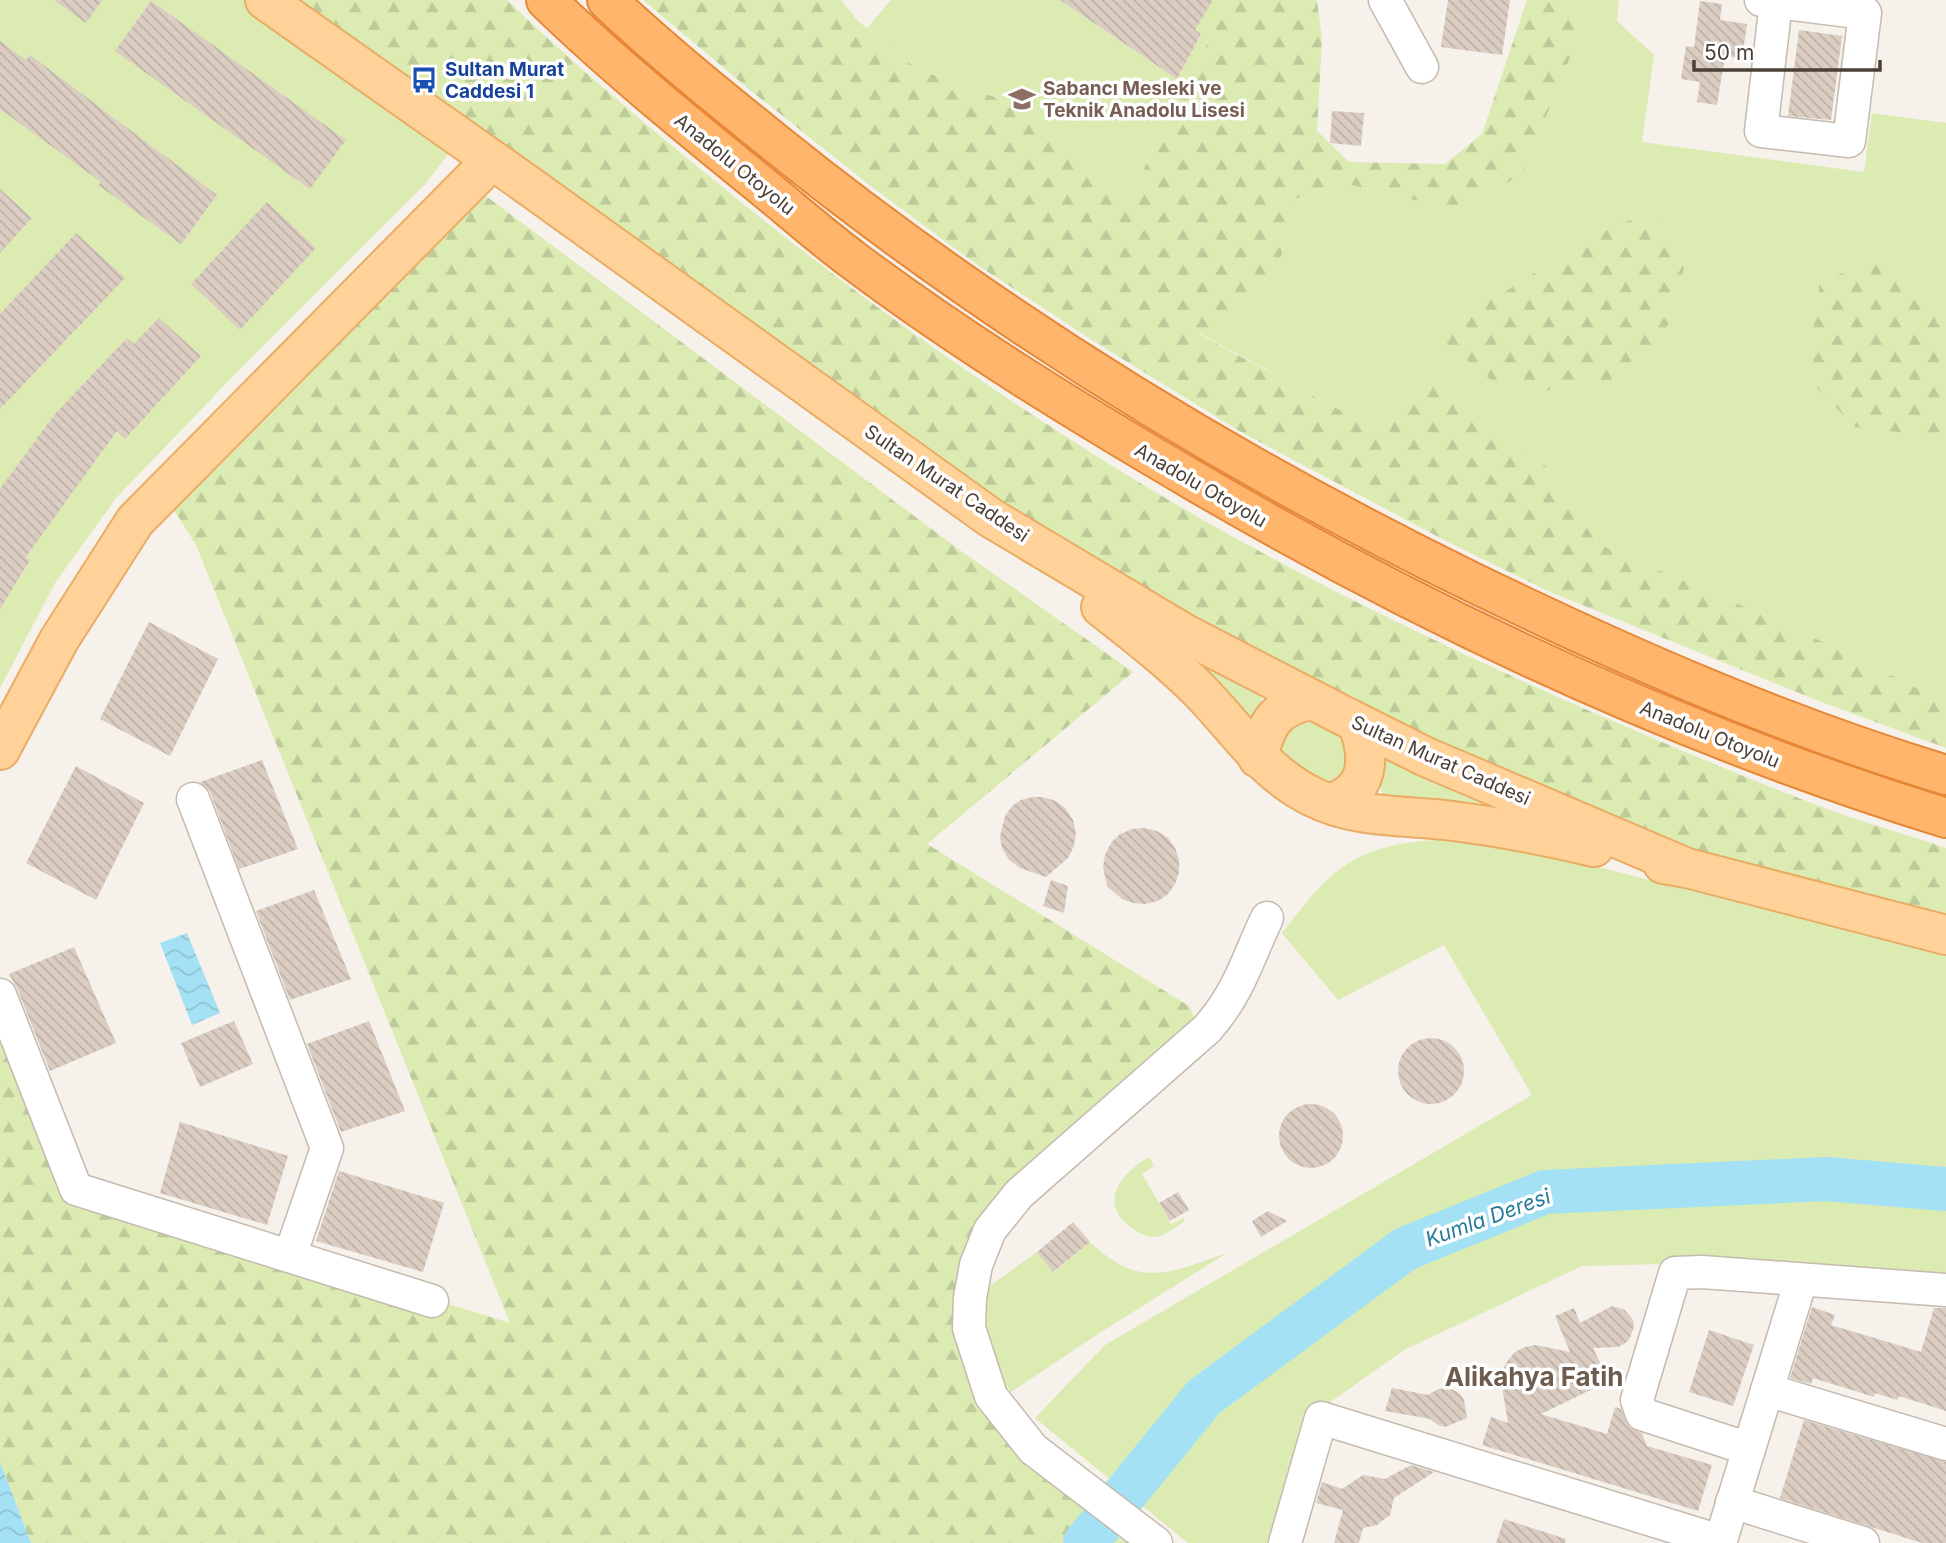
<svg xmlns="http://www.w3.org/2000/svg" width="1946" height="1543" font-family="Inter,sans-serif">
  <defs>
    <pattern id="forest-firs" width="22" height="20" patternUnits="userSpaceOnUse" patternTransform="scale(1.75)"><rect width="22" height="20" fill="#dbebb2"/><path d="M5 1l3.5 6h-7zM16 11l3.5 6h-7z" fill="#bdcb9a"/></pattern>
    <pattern id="water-waves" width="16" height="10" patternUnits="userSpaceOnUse" patternTransform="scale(1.75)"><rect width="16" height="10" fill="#a5e1f4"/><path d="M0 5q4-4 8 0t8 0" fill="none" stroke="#90c2d2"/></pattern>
    <pattern id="building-back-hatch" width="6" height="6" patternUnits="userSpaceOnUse" patternTransform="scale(1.75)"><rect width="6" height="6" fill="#dbcdc2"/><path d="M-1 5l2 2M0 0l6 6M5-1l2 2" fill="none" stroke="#bdb1a7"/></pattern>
  </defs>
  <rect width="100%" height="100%" fill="#f6f1eb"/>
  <g fill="#dbebb2">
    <path d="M0 0H244L452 149 427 182 240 369 116 498 55 583 0 688Z"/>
    <path d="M891 0H1060L1177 79 1201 34 1195 30 1212 0H1229L1129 198 1000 99 917 69 867 28Z"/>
    <path d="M1578 0H1619L1617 21 1654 55 1642 142 1864 172 1872 113 1946 123V702L1798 630 1598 544 1543 463 1409 389 1388 414 1362 422 1199 333 1240 307 1279 265 1293 199 1343 183 1453 209 1573 50Z"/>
    <path d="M1189 655 1262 696C1261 705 1256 716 1248 719Z"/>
    <path d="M1317 722 1341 732 1348 747 1346 774 1326 786 1280 754C1283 733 1296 724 1317 722Z"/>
    <path d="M1392 755 1500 810 1383 796C1376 783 1384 769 1388 756Z"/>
    <path d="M1466 838 1556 856 1946 956V1189L1891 1185 1946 1191V1281L1704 1263 1582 1266 1404 1350 1332 1401 1303 1426 1267 1543H1188L1035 1418 1105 1345 1532 1095 1444 945 1338 1000 1282 933C1303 907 1324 876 1354 860 1388 841 1429 840 1466 838Z"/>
    <path d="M1149 1157 1154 1166 1142 1174 1171 1224 1184 1218 1185 1221C1177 1226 1165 1236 1156 1237 1147 1238 1137 1232 1130 1227 1098 1201 1122 1173 1149 1157Z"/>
    <path d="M1090 1242C1140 1290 1169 1273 1227 1253L1101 1332 1011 1392C988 1361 984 1326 987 1288L1037 1252 1054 1272Z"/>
  </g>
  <g fill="url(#forest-firs)">
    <path d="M291 0H507C568 59 632 113 698 167 828 275 966 375 1109 464 1260 558 1421 637 1583 708 1668 745 1754 782 1841 814 1876 826 1911 836 1946 848V916L1646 839 1457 756 1352 696 1305 676 1094 571Z"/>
    <path d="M643 0H841L858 21 917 69 1000 99 1129 198 1229 0H1317L1322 39 1317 131 1349 162 1445 164 1482 134 1527 0H1578L1573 50 1522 175 1453 209 1343 183 1294 199 1279 265 1240 307 1199 334 1362 422 1388 413 1409 389 1433 385 1543 463 1598 544 1798 630 1946 702V748L1819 701 1550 592 1446 541 1241 432 1095 342 976 264 872 187 750 90Z"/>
    <path d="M486 196 961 551 1133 672 927 844 1189 1006 1196 1020 1000 1192 957 1287 955 1334 974 1397 1029 1465 1101 1524 1127 1543H31L0 1462V995L76 1189 510 1323 196 545 174 510Z"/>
    <path d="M1652 211 1684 268 1666 331 1610 381 1545 391 1496 384 1445 342 1460 313 1500 295 1589 237Z"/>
    <path d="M1878 258 1926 297 1946 308V438L1855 427 1815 386 1812 339 1820 282Z"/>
  </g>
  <g fill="url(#water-waves)">
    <path d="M187 933 220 1013 192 1025 160 943Z"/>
    <path d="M0 1462 31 1543H0Z"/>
  </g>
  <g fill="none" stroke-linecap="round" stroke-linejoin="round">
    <g stroke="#a5e1f4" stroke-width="44">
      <path d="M1125 1494 1204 1397 1405 1249 1545 1192 1826 1179 1946 1189"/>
      <path d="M1085 1543 1101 1524"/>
    </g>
  </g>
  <g fill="url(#building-back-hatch)">
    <path d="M54 0H102L86 23Z"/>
    <path d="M1060 0H1213L1195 30 1201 34 1177 79Z"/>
    <path d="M1448 0H1510L1502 55 1441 47Z"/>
    <path d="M151 1 346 140 310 189 115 51Z"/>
    <path d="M1700 1 1722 4 1720 20 1747 24 1742 58 1725 56 1717 105 1697 102 1700 82 1681 79 1686 46 1694 47Z"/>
    <path d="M1799 30 1842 36 1831 120 1788 116Z"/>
    <path d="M0 41 26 60 30 55 217 195 181 244 98 185 101 182 0 109Z"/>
    <path d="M1332 111 1364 113 1361 146 1330 143Z"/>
    <path d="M0 189 32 218 0 253Z"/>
    <path d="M267 202 316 248 240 330 191 284Z"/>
    <path d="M76 233 125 278 0 409V314Z"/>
    <path d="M159 318 201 356 125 439 117 431 25 558 30 560 0 609V489L55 414 127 338 134 344Z"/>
    <path d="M149 622 218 659 170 756 100 719Z"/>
    <path d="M262 760 298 849 239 869 210 792 200 782Z"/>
    <path d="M76 766 144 803 96 900 26 863Z"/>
    <path d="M1032 797H1043L1056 801 1066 809 1073 820 1076 833 1074 846 1068 858 1046 877 1020 868 1009 860 1002 848 1000 837 1005 816 1012 806 1021 800Z"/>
    <path d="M1144 828 1157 831 1168 838 1175 848 1179 859V872L1175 884 1168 894 1158 901 1145 904 1133 903 1122 899 1107 886 1103 867 1105 855 1111 843 1120 834 1132 829Z"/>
    <path d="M1051 880 1068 886 1064 913 1043 906Z"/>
    <path d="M314 890 351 979 290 1000 256 911Z"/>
    <path d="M74 947 116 1043 50 1071 17 988 9 974Z"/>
    <path d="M234 1021 253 1064 200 1087 181 1043Z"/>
    <path d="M369 1021 405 1111 341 1132 307 1044Z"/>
    <circle cx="1431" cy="1071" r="33"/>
    <circle cx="1311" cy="1136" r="32"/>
    <path d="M180 1122 288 1156 267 1225 160 1193Z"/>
    <path d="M339 1171 444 1203 423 1272 316 1241Z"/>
    <path d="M1178 1192 1189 1210 1170 1221 1159 1203Z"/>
    <path d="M1268 1211 1287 1221 1261 1237 1252 1221Z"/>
    <path d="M1073 1222 1090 1242 1053 1272 1037 1252Z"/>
    <path d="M1612 1306 1625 1310 1633 1320 1634 1327 1629 1340 1624 1344 1618 1347 1593 1348 1609 1381 1541 1414 1607 1434 1615 1407 1621 1409 1629 1427 1642 1433 1647 1446 1712 1465 1698 1511 1482 1445 1491 1417 1508 1423 1501 1380 1503 1369 1508 1360 1515 1352 1525 1347 1536 1345 1570 1352 1555 1316 1574 1308 1580 1323Z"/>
    <path d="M1812 1307 1835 1315 1831 1325 1921 1352 1934 1308H1946V1411L1899 1396 1897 1400 1875 1393 1874 1397 1813 1378 1811 1384 1790 1378Z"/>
    <path d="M1709 1330 1754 1345 1733 1406 1689 1392Z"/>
    <path d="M1392 1388 1428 1395 1438 1389 1450 1388 1460 1394 1464 1400 1467 1418 1445 1427 1438 1425 1430 1419 1385 1411Z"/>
    <path d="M1804 1420 1946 1462V1543H1922L1780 1498Z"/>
    <path d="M1411 1465 1434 1472 1394 1498 1390 1515 1377 1525 1363 1528 1359 1543H1334L1343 1510 1316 1503 1322 1482 1342 1489 1363 1475 1385 1479Z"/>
    <path d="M1504 1519 1566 1539 1565 1543H1496Z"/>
  </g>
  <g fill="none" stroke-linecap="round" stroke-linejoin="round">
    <g stroke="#c5baaf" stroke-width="35">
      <g id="minor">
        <path d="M1385 0 1422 67"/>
        <path d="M1761 0 1865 13 1849 141 1761 131 1776 2"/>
        <path d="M193 799 327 1148 290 1256"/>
        <path d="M0 995 76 1189 432 1301"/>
        <path d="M1767 1390 1946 1444"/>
        <path d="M1749 1449 1801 1280"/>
        <path d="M1732 1502 1863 1543"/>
        <path d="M1156 1543 1033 1449 991 1396 969 1328 970 1298 976 1265 990 1230 1019 1194 1207 1029C1239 993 1247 960 1267 918"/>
        <path d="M1285 1543 1321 1418 1720 1541"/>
        <path d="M1720 1543 1749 1449 1642 1414 1637 1400 1675 1273 1702 1272 1946 1290"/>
      </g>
    </g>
    <g stroke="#eaac65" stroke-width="42">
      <g id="major">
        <path d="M265 0 525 183 991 518 1187 635 1340 714 1426 757 1687 868"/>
        <path d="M1101 607C1134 633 1168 659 1198 689 1236 727 1263 773 1313 797 1356 819 1407 815 1453 821 1501 827 1548 836 1594 847"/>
        <path d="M0 750 59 640 135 521 492 160"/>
        <path d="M1258 758C1266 723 1276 706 1313 700"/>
        <path d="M1330 803C1370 792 1371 757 1357 723"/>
        <path d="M1663 864 1687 868 1946 935"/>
      </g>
    </g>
    <g stroke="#e58736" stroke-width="42">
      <g id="highway">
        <path d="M546 0C611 63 681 120 751 177 785 204 818 234 853 260 962 342 1080 414 1198 483 1434 621 1684 737 1946 818"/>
        <path d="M607 0C660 50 717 96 774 142 990 316 1219 458 1468 580 1622 655 1781 725 1946 775"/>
      </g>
    </g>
    <use href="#minor" stroke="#fff" stroke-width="32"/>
    <use href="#major" stroke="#ffd29a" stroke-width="38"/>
    <use href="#highway" stroke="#ffb66c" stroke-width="38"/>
  </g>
  <defs>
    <g id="bus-bare" transform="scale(2.1)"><path d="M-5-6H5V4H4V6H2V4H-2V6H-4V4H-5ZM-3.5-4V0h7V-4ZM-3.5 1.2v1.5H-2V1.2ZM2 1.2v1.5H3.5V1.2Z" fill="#1a4fb4" stroke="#fff" stroke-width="2.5" paint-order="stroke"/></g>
    <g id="school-bare" transform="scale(2.1)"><path d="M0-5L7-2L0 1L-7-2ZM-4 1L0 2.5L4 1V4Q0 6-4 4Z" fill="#8d6e63" stroke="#fff" stroke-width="2.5" paint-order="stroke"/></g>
  </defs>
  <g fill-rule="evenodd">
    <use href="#bus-bare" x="424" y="80"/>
    <use href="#school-bare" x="1022" y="99"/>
  </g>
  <g text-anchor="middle" stroke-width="7" stroke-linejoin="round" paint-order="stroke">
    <g font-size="19" font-weight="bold" fill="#164399" stroke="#fff" text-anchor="start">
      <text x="445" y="76">Sultan Murat<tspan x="445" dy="22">Caddesi 1</tspan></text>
    </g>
    <g font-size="19" font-weight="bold" fill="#785e54" stroke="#fff" text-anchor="start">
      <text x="1043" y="95">Sabancı Mesleki ve<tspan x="1043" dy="22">Teknik Anadolu Lisesi</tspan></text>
    </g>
    <g font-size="19" fill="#4b4038" stroke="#fff">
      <text transform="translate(735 164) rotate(39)" y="7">Anadolu Otoyolu</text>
      <text transform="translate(947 483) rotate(34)" y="7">Sultan Murat Caddesi</text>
      <text transform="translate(1201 485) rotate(30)" y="7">Anadolu Otoyolu</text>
      <text transform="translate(1710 734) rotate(22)" y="7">Anadolu Otoyolu</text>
      <text transform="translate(1441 760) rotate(24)" y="7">Sultan Murat Caddesi</text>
    </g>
    <g font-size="21" font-style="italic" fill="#267c9b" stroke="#fff">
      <text transform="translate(1488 1218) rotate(-20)" y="7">Kumla Deresi</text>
    </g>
    <g font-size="26" font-weight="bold" fill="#6e5c4e" stroke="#fff">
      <text x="1534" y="1386">Alikahya Fatih</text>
    </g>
  </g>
  <path d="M1694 60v10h186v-10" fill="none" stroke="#4b4038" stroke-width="3.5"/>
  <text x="1704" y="60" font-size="21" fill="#4b4038" stroke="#ffffff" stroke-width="5" paint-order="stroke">50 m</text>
</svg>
